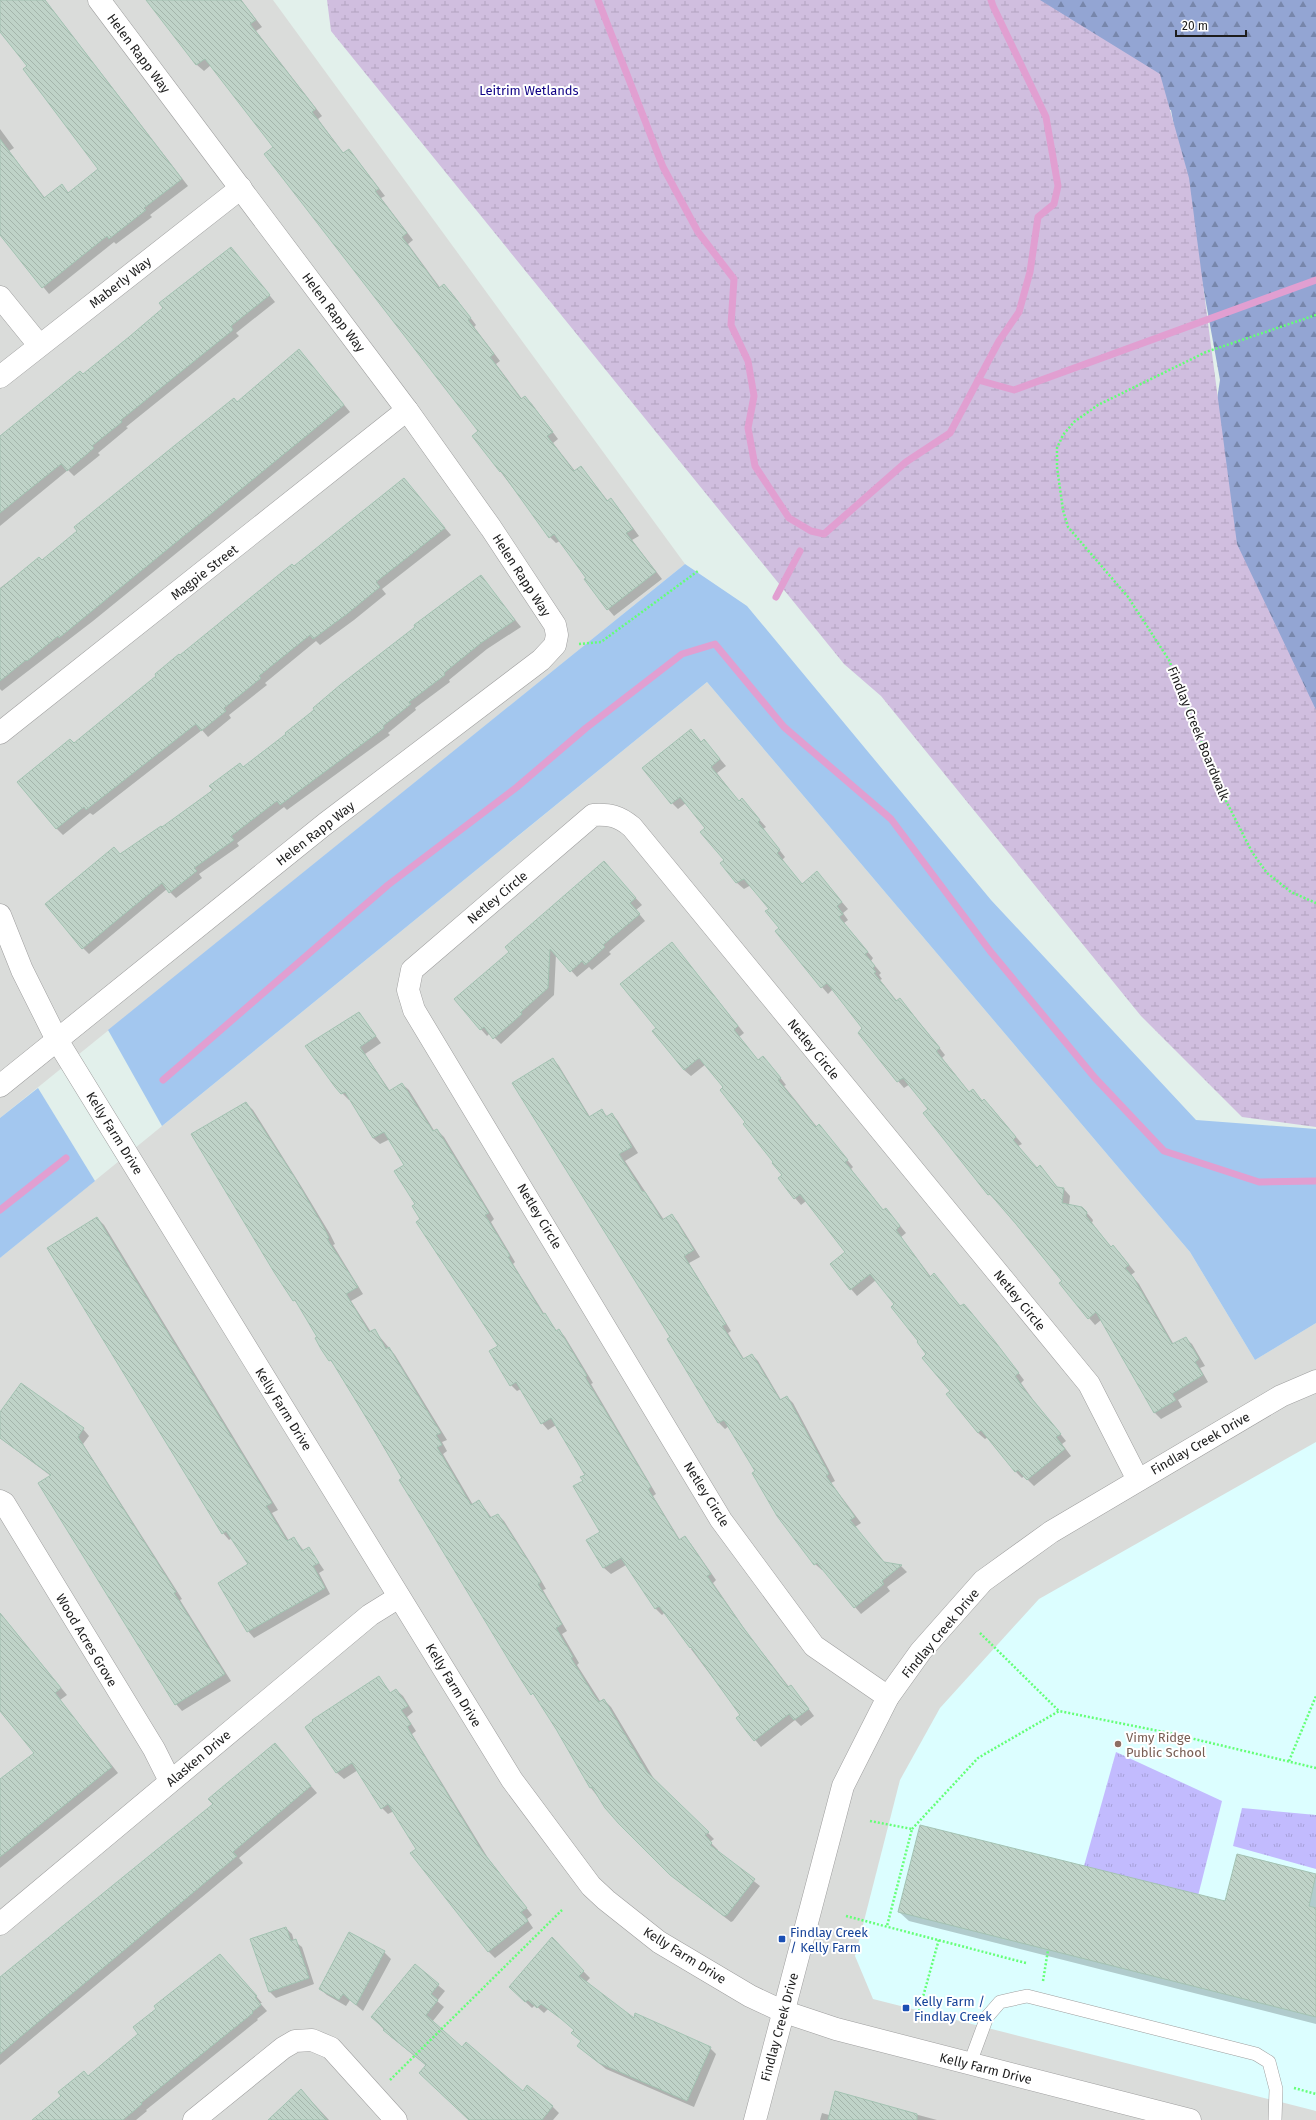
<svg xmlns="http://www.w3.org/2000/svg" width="1316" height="2120" font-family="'Fira Sans',sans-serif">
  <defs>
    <pattern id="forest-firs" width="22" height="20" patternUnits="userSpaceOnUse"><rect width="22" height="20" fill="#93a5d3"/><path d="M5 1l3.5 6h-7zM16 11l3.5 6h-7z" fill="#7786ab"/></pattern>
    <pattern id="wetland-marsh" width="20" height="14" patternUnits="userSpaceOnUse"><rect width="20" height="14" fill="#d0bedf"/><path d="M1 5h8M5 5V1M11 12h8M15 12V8" fill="none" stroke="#b2a3bf"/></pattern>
    <pattern id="park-tufts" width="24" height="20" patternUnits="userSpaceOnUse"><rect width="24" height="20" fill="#c2bbfe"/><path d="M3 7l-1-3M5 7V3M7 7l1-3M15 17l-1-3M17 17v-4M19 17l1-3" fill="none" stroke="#a6a0d9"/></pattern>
    <pattern id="building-back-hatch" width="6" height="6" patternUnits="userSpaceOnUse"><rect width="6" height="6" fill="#bfd3c8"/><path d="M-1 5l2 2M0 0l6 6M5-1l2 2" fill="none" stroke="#a4b5ab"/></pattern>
  </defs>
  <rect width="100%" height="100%" fill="#e2f0eb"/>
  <g fill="#dadcda">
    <path d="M0 0H273L685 564 0 1118Z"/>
    <path d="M707 682 1190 1252 1255 1360 1316 1323V2120H0V1258Z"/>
  </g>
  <path fill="#dcfeff" d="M1316 1442V2111L873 1999 855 1956 900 1780 940 1708 1039 1599Z"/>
  <g fill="#a3c7ef">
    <path d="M685 564 747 606 991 900 1196 1120 1316 1129V1323L1255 1360 1190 1252 707 682 162 1126 108 1030Z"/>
    <path d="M38 1088 95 1181 0 1258V1118Z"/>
  </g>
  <path fill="url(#forest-firs)" d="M331 0H1316V771L1205 477 1220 380 1171 110 865 46Z"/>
  <path fill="url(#wetland-marsh)" d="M327 0H1040L1160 74 1189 178 1237 544 1316 710V1127L1242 1117 1141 1016 881 696 844 664 331 31Z"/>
  <g fill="url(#park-tufts)">
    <path d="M1116 1752 1222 1801 1198 1896 1084 1866Z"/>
    <path d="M1242 1808 1316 1815V1869L1233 1846Z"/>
  </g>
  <g fill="#0003">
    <path d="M0 0H45L188 186 150 215 152 217 116 244 114 242 49 294 0 234V129L14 148 9 151 45 198 61 186 69 193 100 169 28 66 1 32 0 33Z"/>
    <path d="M148 0H241L262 27 256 31 322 116 318 119 344 154 349 150 355 157 385 196 381 198 413 240 408 244 441 289 444 286 451 292 476 325 474 327 500 361 496 364 522 399 525 397 532 404 558 439 553 443 575 471 581 467 608 501 611 499 617 506 639 536 632 540 662 579 614 616 608 609 560 541 556 543 550 537 500 471 480 431 274 147 211 65 204 71 197 65Z"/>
    <path d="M237 255 275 302 236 333 239 336 126 427 128 428 98 453 100 455 74 476 68 470 0 526V437L84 375Z"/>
    <path d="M305 357 350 412 93 621 2 691 0 689V588L39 559 42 561 238 403Z"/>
    <path d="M404 480 451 535 382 589 386 594 354 620 320 645 316 641 265 683 267 685 229 715 231 718 208 737 202 730 93 815 90 813 63 835 56 828 74 744 180 657Z"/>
    <path d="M481 577 521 627 487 649 449 680 450 682 415 708 416 710 388 733 390 735 287 810 284 807 237 843 239 846 199 874 202 878 176 898 167 889 89 954 83 948 121 855 162 828 288 734Z"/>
    <path d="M697 737 702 743 710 747 726 766 717 773 739 802 742 800 766 827 763 829 785 857 782 860 803 885 817 873 848 909 843 913 848 920 844 923 873 958 871 961 881 973 879 975 882 979 880 980 897 1001 900 999 906 1006 924 1028 945 1055 942 1058 970 1093 979 1097 983 1102 984 1100 991 1107 1022 1144 1018 1146 1037 1169 1046 1173 1058 1188 1064 1189 1070 1196 1069 1205 1081 1208 1088 1214 1093 1220 1092 1223 1111 1247 1113 1246 1119 1252 1135 1272 1131 1275 1139 1284 1174 1345 1185 1338 1192 1344 1205 1366 1200 1368 1208 1382 1178 1400 1182 1407 1161 1419 1155 1413 1101 1320 1095 1325 1089 1318 1061 1284 1063 1281 996 1200 989 1194 930 1109 910 1084 904 1088 898 1081 864 1028 833 989 828 994 822 987 780 928 770 909 751 885 744 889 737 883 722 863 725 860 706 828 686 803 678 809 672 803Z"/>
    <path d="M610 869 642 905 636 910 645 921 609 952 611 954 592 970 589 967 577 977 556 954 554 995 501 1044 490 1033 487 1036 455 1000Z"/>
    <path d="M678 950 744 1033 739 1037 758 1060 763 1057 769 1063 786 1085 784 1086 817 1127 825 1132 853 1167 851 1169 884 1211 892 1216 906 1233 901 1237 931 1277 934 1275 961 1307 964 1305 970 1311 999 1347 1024 1380 1021 1383 1034 1401 1066 1441 1062 1444 1071 1456 1034 1486 1024 1476 1022 1478 1016 1472 988 1437 985 1439 978 1433 947 1394 951 1391 896 1304 876 1280 857 1296 851 1289 847 1252 806 1201 801 1205 795 1198 775 1162 725 1087 706 1064 691 1076 684 1070 658 1028Z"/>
    <path d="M359 1013 381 1043 365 1054 390 1091 402 1084 409 1090 435 1132 437 1130 444 1137 494 1219 491 1222 515 1262 513 1264 545 1315 557 1331 559 1330 565 1337 593 1383 591 1384 656 1494 653 1496 680 1540 685 1537 691 1544 716 1580 713 1583 748 1634 789 1687 790 1686 797 1693 814 1716 801 1726 795 1720 761 1747 737 1718 741 1715 691 1649 696 1645 665 1612 662 1615 655 1608 626 1565 611 1574 604 1568 588 1540 602 1532 584 1481 586 1475 556 1425 548 1430 542 1423 521 1389 517 1391 511 1385 499 1346 422 1220 406 1165 390 1139 380 1144 373 1138 350 1099 349 1100 342 1093Z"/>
    <path d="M553 1059 559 1066 590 1117 601 1110 608 1117 612 1114 618 1121 638 1153 625 1161 664 1220 672 1215 678 1222 700 1257 689 1263 731 1331 728 1333 744 1359 752 1355 758 1361 781 1400 787 1397 793 1403 835 1481 831 1483 861 1523 855 1527 885 1564 901 1566 907 1572 887 1587 890 1591 861 1614 823 1569 822 1570 815 1564 729 1426 725 1429 719 1423 671 1338 514 1083Z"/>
    <path d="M246 1103 253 1110 301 1186 330 1234 335 1244 333 1245 363 1294 351 1301 371 1332 374 1330 395 1355 447 1440 442 1442 447 1451 443 1454 473 1505 479 1501 492 1518 498 1515 504 1521 535 1570 546 1589 543 1590 567 1631 562 1634 579 1663 577 1665 600 1701 601 1703 604 1700 611 1707 654 1779 714 1839 710 1842 718 1850 716 1851 760 1886 733 1921 731 1922 678 1881 619 1824 591 1788 557 1728 514 1666 336 1367 330 1360 319 1337 300 1306 294 1300Z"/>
    <path d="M97 1218 104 1225 278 1510 272 1513 289 1541 294 1538 304 1551 309 1548 324 1570 319 1573 330 1594 254 1638 248 1631 250 1565 232 1538 229 1540 223 1533Z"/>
    <path d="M0 1413 83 1429 89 1436 83 1444 182 1599 180 1600 231 1681 182 1711 176 1704 51 1476 0 1438Z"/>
    <path d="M0 1613 67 1695 60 1700 118 1773 0 1868V1780L35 1753 0 1709Z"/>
    <path d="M379 1677 391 1693 396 1690 403 1696 413 1712 407 1717 416 1731 412 1734 488 1858 532 1915 527 1919 533 1928 495 1958 488 1951 417 1849 394 1811 388 1814 382 1808 358 1770 344 1779 337 1773 306 1727Z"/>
    <path d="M281 1751 317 1793 239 1858 243 1863 0 2065V1978Z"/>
    <path d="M1238 1855 1316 1875V2024L909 1921 899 1912 1226 1902Z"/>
    <path d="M286 1928 292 1934 294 1941 302 1947 314 1984 276 1998 269 1991Z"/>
    <path d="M552 1939 590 1978 585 1983 635 2020 710 2048 716 2054 694 2107 606 2069 578 2046 581 2041 573 2033 575 2030 568 2024 548 2009 544 2013 535 2005 532 2008 516 1993Z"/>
    <path d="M384 1952 391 1959 363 2011 350 2000 346 2006 327 1995 320 1989Z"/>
    <path d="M220 1955 231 1966 262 2003H260L267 2011 257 2019 258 2020 146 2110 147 2111 136 2120H39L140 2034 157 2009Z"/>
    <path d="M415 1966 445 1991 437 2001 444 2007 432 2022 462 2049 523 2092 552 2106 559 2113 553 2120H471L427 2066 391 2037 372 2017Z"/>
    <path d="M301 2090 329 2120H270Z"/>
    <path d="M836 2093 937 2120H820L822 2113 829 2115Z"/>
  </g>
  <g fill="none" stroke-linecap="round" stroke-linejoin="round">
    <g stroke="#e19fd1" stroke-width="7">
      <path d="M598 0 663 167 698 232 734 279 731 325 748 361 754 396 748 428 755 466 789 518 811 531 824 534 906 462 950 433 999 341 1019 312 1030 272 1038 217 1054 204 1058 186 1046 117 993 6 991 0"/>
      <path d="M978 380 1014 390 1316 280"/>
      <path d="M776 597 800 551"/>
      <path d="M163 1080 388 885 517 787 586 728 682 654 715 644 784 727 891 819 990 951 1095 1078 1164 1151 1259 1182 1316 1181"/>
      <path d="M0 1210 66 1158"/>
    </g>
  </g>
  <g fill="url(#building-back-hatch)" stroke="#a3c2b2">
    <path d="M0 0H45L182 179 144 208 146 210 109 239 107 236 42 288 0 235V139L44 198 62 184 68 193 98 169 23 69 27 66 0 32Z"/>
    <path d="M146 0H241L256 20 250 24 316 109 312 112 343 153 349 149 379 189 375 191 407 233 402 237 439 288 444 284 471 318 468 320 494 354 490 357 521 399 525 396 553 432 547 436 574 471 581 466 607 501 611 498 633 529 626 533 656 572 607 610 584 579 586 578 554 534 549 538 501 471 500 472 472 436 478 431 264 154 273 147 205 59 196 65Z"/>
    <path d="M231 247 270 295 231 326 233 330 121 420 122 422 92 446 94 448 67 471 61 464 0 513V436L80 371 83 374 129 337 163 308 159 303Z"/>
    <path d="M299 349 344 405 59 638 58 636 27 661 26 660 0 681V589L39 557 42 560 77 531 74 527 174 446 234 398 237 402Z"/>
    <path d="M404 478 445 528 376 582 380 587 347 614 313 639 310 635 259 676 261 678 224 708 226 711 201 731 196 724 86 810 84 807 56 829 17 782 70 739 74 743 156 676 155 674 179 654 180 655 292 564 294 566Z"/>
    <path d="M481 575 515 620 481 643 444 673 445 675 409 702 411 704 383 726 384 728 280 805 277 801 231 836 234 840 194 868 197 871 169 893 162 883 82 949 45 904 114 847 120 854 161 826 162 827 213 790 209 786 240 763 243 767 286 734 285 733 314 710 313 708 340 685 415 627 414 625Z"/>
    <path d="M691 729 701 742 704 739 720 759 711 767 739 801 742 798 760 820 758 822 780 850 777 853 802 884 817 871 842 902 837 906 843 914 839 917 868 952 865 954 875 966 873 968 876 972 874 973 896 1001 900 998 917 1020 940 1048 936 1051 969 1092 973 1089 982 1101 984 1099 1016 1137 1013 1140 1037 1168 1040 1165 1057 1187 1064 1188 1062 1203 1082 1207 1087 1212 1086 1216 1111 1247 1113 1245 1129 1265 1125 1268 1133 1277 1172 1344 1186 1337 1199 1359 1195 1362 1203 1375 1172 1394 1176 1400 1154 1413 1096 1312 1088 1319 1059 1283 1062 1281 1016 1224 990 1194 988 1195 923 1113 928 1109 903 1078 897 1082 858 1033 862 1028 827 983 821 988 775 931 779 928 765 911 769 909 744 879 736 883 720 863 724 860 700 832 705 828 680 797 671 804 642 768Z"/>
    <path d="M604 861 636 898 630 903 640 914 603 945 605 947 585 965 582 961 570 972 550 949 548 988 521 1012 522 1014 493 1039 484 1027 480 1030 454 999 509 952 505 947Z"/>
    <path d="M672 942 738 1026 734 1030 758 1060 763 1056 781 1078 778 1080 816 1127 819 1124 848 1160 845 1162 883 1210 886 1208 900 1226 896 1230 930 1277 934 1273 960 1306 964 1304 993 1339 1019 1373 1015 1376 1027 1393 1061 1434 1056 1437 1065 1449 1027 1480 1018 1470 1015 1472 981 1430 978 1433 946 1394 950 1391 922 1358 926 1354 917 1342 918 1341 891 1307 894 1304 870 1274 850 1290 830 1264 845 1252 800 1194 794 1199 778 1178 782 1175 772 1163 773 1162 743 1124 745 1122 720 1090 723 1087 699 1058 684 1070 652 1031 656 1028 620 984Z"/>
    <path d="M359 1012 376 1036 360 1047 389 1091 402 1083 433 1131 437 1129 489 1213 485 1215 510 1256 508 1257 543 1314 545 1313 556 1331 559 1329 587 1376 585 1377 651 1487 648 1489 679 1540 685 1536 711 1574 707 1576 742 1626 788 1687 791 1685 809 1709 794 1720 789 1714 754 1741 736 1718 740 1715 691 1647 690 1648 659 1606 655 1609 621 1558 603 1568 586 1540 600 1532 573 1486 583 1481 580 1477 585 1475 551 1418 541 1424 516 1382 510 1386 489 1351 498 1346 416 1222 420 1219 412 1206 415 1204 394 1171 404 1165 384 1132 373 1138 345 1092 341 1094 335 1087 305 1046Z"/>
    <path d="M553 1058 589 1117 602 1109 606 1117 612 1113 632 1147 619 1154 642 1191 645 1192 662 1220 672 1214 694 1250 684 1256 726 1324 722 1326 743 1359 752 1354 780 1400 787 1396 829 1474 826 1476 855 1517 850 1520 884 1562 902 1565 882 1581 884 1584 854 1608 817 1563 814 1565 777 1516 752 1473 755 1471 724 1420 718 1423 667 1339 670 1337 512 1083Z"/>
    <path d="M246 1102 295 1178 323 1226 329 1238 327 1239 358 1287 346 1294 369 1332 375 1329 386 1349 389 1347 429 1414 441 1433 436 1435 442 1445 437 1447 471 1505 479 1500 490 1518 498 1514 529 1562 541 1582 538 1584 562 1624 556 1628 573 1657 571 1658 593 1694 599 1702 604 1699 647 1772 709 1832 705 1835 712 1843 710 1845 755 1879 727 1915 724 1916 670 1875 619 1824 605 1808 592 1787 590 1788 556 1729 533 1693 531 1695 513 1667 425 1522 399 1480 402 1478 375 1432 331 1360 329 1361 321 1349 315 1338 317 1337 295 1300 293 1301 274 1272 191 1134Z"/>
    <path d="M97 1217 272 1503 266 1506 287 1541 294 1537 302 1551 309 1547 319 1563 313 1566 325 1588 247 1632 218 1583 248 1564 226 1531 222 1534 47 1248Z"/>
    <path d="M21 1383 84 1428 78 1437 176 1592 174 1593 225 1674 175 1705 38 1483 51 1475 0 1438V1412Z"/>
    <path d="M0 1613 61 1688 55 1693 112 1767 0 1857V1779L34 1753 0 1711Z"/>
    <path d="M379 1676 390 1693 396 1689 408 1706 401 1710 411 1724 407 1727 482 1851 527 1908 521 1912 528 1921 488 1952 410 1853 416 1849 388 1804 381 1809 352 1763 336 1773 305 1727 313 1721 312 1720Z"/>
    <path d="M275 1743 311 1786 233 1852 237 1856 0 2054V1977L213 1804 208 1799Z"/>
    <path d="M920 1825 1225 1901 1237 1854 1316 1874 1309 1906 1316 1908V2017L898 1912Z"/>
    <path d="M286 1927 291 1941 296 1939 309 1978 269 1992 250 1939Z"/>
    <path d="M349 1932 385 1951 356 2005 343 1994 339 2000 319 1989Z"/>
    <path d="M552 1937 584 1971 579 1976 634 2018 635 2013 711 2047 687 2101 599 2063 577 2046 581 2041 571 2033 574 2030 560 2018 541 2004 537 2008 528 2000 525 2002 509 1987Z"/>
    <path d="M220 1954 257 1996 255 1997 261 2005 252 2012 253 2013 141 2103 142 2104 123 2120H32L61 2096 58 2092 84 2071 88 2076 138 2034 133 2027 156 2009 154 2006Z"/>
    <path d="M415 1964 439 1984 431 1994 438 2000 426 2015 462 2047 466 2042 523 2091 527 2085 553 2106 542 2120H469L419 2073 426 2065 383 2030 385 2029 371 2017Z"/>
    <path d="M301 2089 327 2120H268Z"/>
    <path d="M835 2091 917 2114V2120H828Z"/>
  </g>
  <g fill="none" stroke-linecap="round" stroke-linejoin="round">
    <g stroke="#9e9e9e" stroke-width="14">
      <path id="service" d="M970 2063 987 2017 1000 2002 1027 1996 1256 2054 1269 2062 1276 2089 1275 2120"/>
    </g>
    <g stroke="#9e9e9e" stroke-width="23">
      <g id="minor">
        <path d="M0 297 39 345"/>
        <path d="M0 377 241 188"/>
        <path d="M0 733 407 410"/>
        <path d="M0 1086 325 824 541 660 555 645 557 635 555 625 491 528 407 410 99 0"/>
        <path d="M0 1501 4 1503 154 1749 170 1781"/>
        <path d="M888 1697 814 1646 721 1520 414 1010 408 990 412 970 593 815C610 814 619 816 632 827L1089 1384 1138 1480"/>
        <path d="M0 1924 370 1615 399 1597"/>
        <path d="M194 2120 283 2048 295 2041 312 2040 331 2048 396 2120"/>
      </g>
    </g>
    <g stroke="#9e9e9e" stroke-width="23">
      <g id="tertiary">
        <path d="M0 915 22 970 57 1040 512 1780 591 1886 606 1900 659 1942 750 1996 782 2011 836 2029 1190 2120"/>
        <path d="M755 2120 843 1786 888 1697 921 1651 983 1581 1051 1532 1281 1396 1316 1381"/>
      </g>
    </g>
    <g stroke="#64ff77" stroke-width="2.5" stroke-dasharray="2 2" stroke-linecap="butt">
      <path d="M1316 315 1206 352 1098 405 1074 422 1063 435 1057 448V467L1063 510 1068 527 1128 597 1169 660 1221 791 1252 852 1267 873 1291 892 1316 903"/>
      <path d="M579 644 601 642 698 571"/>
      <path d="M980 1633 1059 1711"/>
      <path d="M1289 1761 1316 1696"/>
      <path d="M870 1821 912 1829 887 1926"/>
      <path d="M912 1829 978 1758 1059 1711 1169 1733 1316 1768"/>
      <path d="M846 1916 1026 1963"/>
      <path d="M1043 1981 1048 1950"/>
      <path d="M918 2015 939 1939"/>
      <path d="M390 2080 562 1910"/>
      <path d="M1294 2088 1316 2094"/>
    </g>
    <use href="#service" stroke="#fff" stroke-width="13"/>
    <use href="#minor" stroke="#fff" stroke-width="22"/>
    <use href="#tertiary" stroke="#fff" stroke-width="22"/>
  </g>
  <circle fill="#8d6e63" stroke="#fff" stroke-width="1.5" cx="1118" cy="1744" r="4"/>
  <g fill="#1a4fb4" stroke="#fff" stroke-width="1.5">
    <rect x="778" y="1935" width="8" height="8" rx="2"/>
    <rect x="902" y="2004" width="8" height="8" rx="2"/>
  </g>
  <g text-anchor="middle" stroke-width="4" stroke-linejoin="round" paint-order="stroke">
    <g font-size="13" fill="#1d1d1d" stroke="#fff">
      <text transform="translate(139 53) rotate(53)" y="5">Helen Rapp Way</text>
      <text transform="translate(120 282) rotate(-38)" y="5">Maberly Way</text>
      <text transform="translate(334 312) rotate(53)" y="5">Helen Rapp Way</text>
      <text transform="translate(204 572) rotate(-38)" y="5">Magpie Street</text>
      <text transform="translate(522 575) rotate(57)" y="5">Helen Rapp Way</text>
      <text transform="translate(1199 733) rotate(68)" y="5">Findlay Creek Boardwalk</text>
      <text transform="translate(315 833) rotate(-38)" y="5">Helen Rapp Way</text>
      <text transform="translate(497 897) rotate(-40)" y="5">Netley Circle</text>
      <text transform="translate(814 1049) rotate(51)" y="5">Netley Circle</text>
      <text transform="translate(115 1133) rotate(58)" y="5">Kelly Farm Drive</text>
      <text transform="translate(540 1216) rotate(59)" y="5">Netley Circle</text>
      <text transform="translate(1020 1300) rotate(51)" y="5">Netley Circle</text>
      <text transform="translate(284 1409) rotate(58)" y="5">Kelly Farm Drive</text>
      <text transform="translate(1200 1443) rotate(-30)" y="5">Findlay Creek Drive</text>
      <text transform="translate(707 1494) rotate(58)" y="5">Netley Circle</text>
      <text transform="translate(940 1633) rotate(-50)" y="5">Findlay Creek Drive</text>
      <text transform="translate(87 1640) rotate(59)" y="5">Wood Acres Grove</text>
      <text transform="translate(454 1685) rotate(59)" y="5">Kelly Farm Drive</text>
      <text transform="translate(198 1758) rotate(-40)" y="5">Alasken Drive</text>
      <text transform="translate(685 1955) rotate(32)" y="5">Kelly Farm Drive</text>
      <text transform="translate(779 2027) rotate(-75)" y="5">Findlay Creek Drive</text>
      <text transform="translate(986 2068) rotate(14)" y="5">Kelly Farm Drive</text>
    </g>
    <g font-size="13" fill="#0f0285" stroke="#fff">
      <text x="529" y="95">Leitrim Wetlands</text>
    </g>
    <g font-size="13" fill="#785e54" stroke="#fff" text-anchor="start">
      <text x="1126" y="1742">Vimy Ridge<tspan x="1126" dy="15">Public School</tspan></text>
    </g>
    <g font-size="13" fill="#164399" stroke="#fff" text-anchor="start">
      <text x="790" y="1937">Findlay Creek<tspan x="790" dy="15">/ Kelly Farm</tspan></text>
      <text x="914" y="2006">Kelly Farm /<tspan x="914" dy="15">Findlay Creek</tspan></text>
    </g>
  </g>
  <path d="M1176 30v6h70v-6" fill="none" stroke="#1d1d1d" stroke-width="2"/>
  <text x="1182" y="30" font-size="12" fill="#1d1d1d" stroke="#ffffff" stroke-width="3" paint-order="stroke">20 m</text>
</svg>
